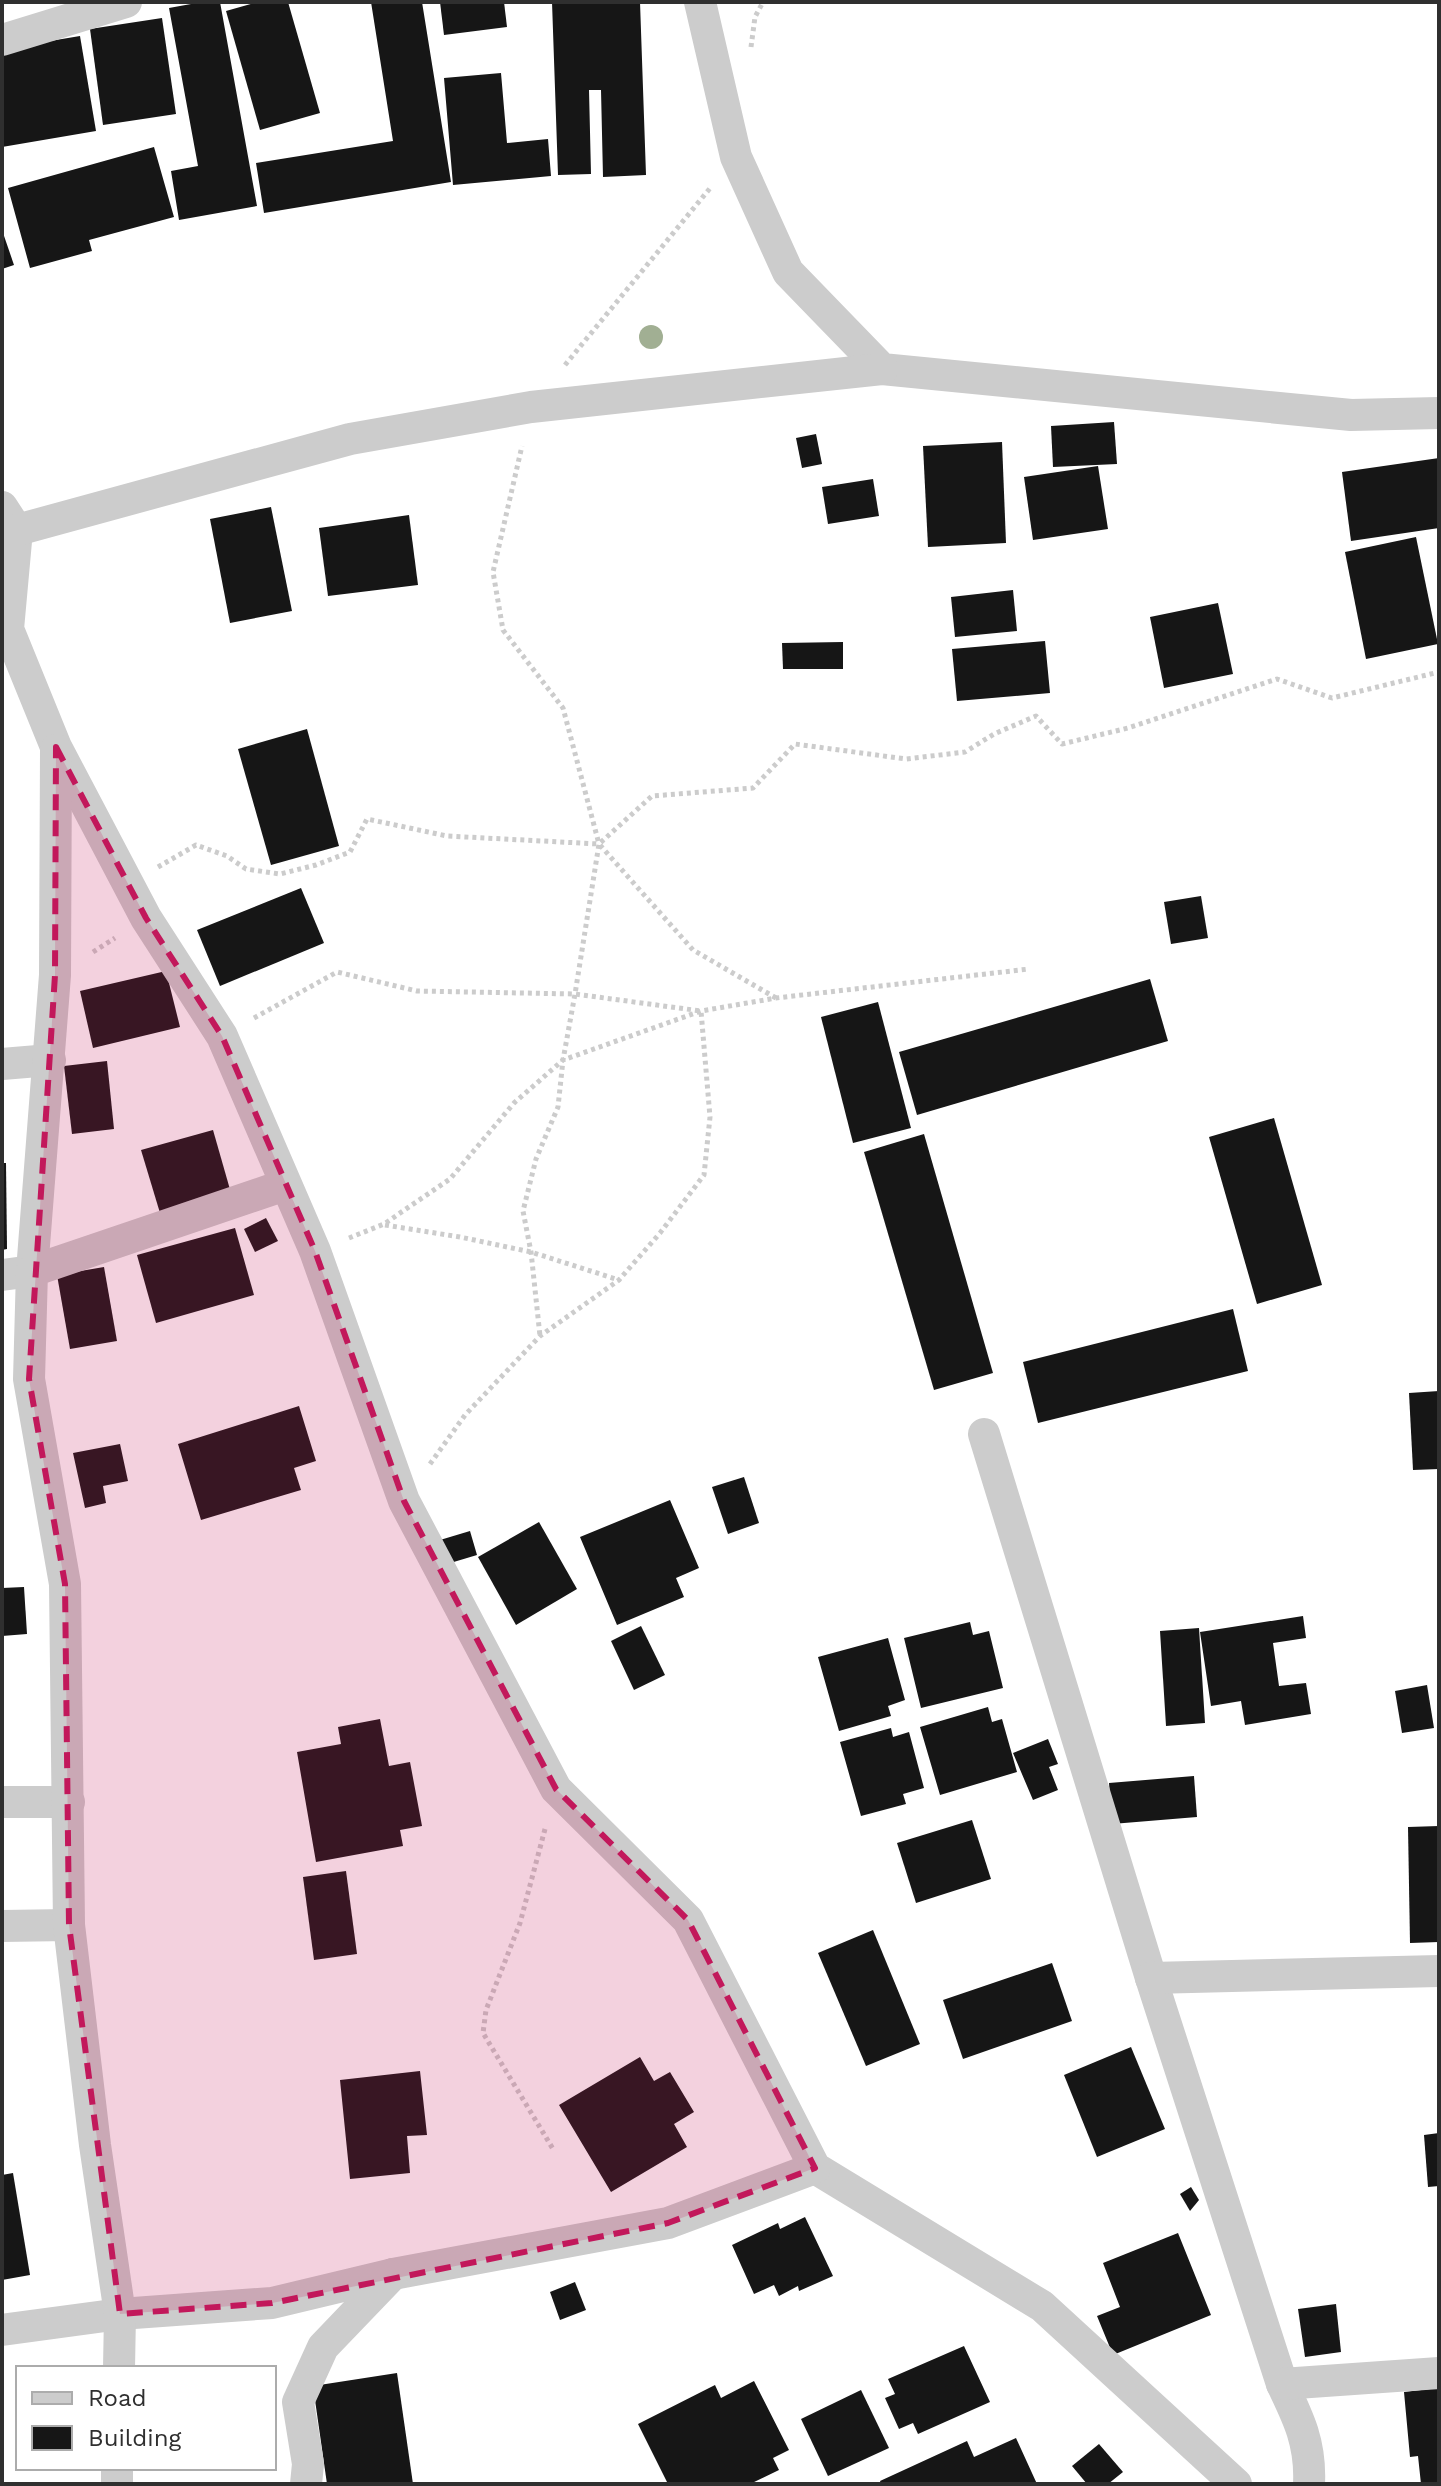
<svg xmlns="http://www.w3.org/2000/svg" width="1441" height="2486" font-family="'Work Sans',sans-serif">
  <rect width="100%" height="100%" fill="#fff"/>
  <g fill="#161616">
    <path d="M202 2H220L257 206 179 220 171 171 198 166 169 8Z"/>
    <path d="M258 2H288L320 113 260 130 226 11Z"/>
    <path d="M371 2H422L451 182 264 213 256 163 393 141Z"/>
    <path d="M440 2H504L507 27 444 35Z"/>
    <path d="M552 2H640L646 175 603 177 601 90H589L591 174 558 175Z"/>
    <path d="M162 18 176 114 103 125 90 29Z"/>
    <path d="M80 36 96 131 2 147V49Z"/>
    <path d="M501 73 507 143 548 139 551 176 453 185 444 78Z"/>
    <path d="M154 147 174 217 89 240 92 251 30 268 8 188Z"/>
    <path d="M2 230 14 265 2 269Z"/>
    <path d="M1114 422 1117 464 1053 467 1051 426Z"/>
    <path d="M816 434 822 464 802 468 796 438Z"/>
    <path d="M1002 442 1006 543 928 547 923 446Z"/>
    <path d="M1439 458V528L1351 541 1342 472Z"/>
    <path d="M1098 466 1108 529 1033 540 1024 477Z"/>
    <path d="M873 479 879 516 828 524 822 487Z"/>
    <path d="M271 507 292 611 230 623 210 519Z"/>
    <path d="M409 515 418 585 328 596 319 528Z"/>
    <path d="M1416 537 1438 644 1366 659 1345 552Z"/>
    <path d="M1013 590 1017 631 955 637 951 597Z"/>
    <path d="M1218 603 1233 674 1164 688 1150 617Z"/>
    <path d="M1045 641 1050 693 957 701 952 649Z"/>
    <path d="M843 642V669H783L782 643Z"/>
    <path d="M307 729 339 846 271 865 238 749Z"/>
    <path d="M301 888 324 943 220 986 197 930Z"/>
    <path d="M1201 896 1208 938 1171 944 1164 902Z"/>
    <path d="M166 971 180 1027 93 1048 80 991Z"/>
    <path d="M1150 979 1168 1041 917 1115 899 1052Z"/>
    <path d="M878 1002 911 1128 853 1143 821 1017Z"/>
    <path d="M107 1061 114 1129 72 1134 64 1066Z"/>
    <path d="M1274 1118 1322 1285 1257 1304 1209 1137Z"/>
    <path d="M213 1130 231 1193 160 1213 141 1150Z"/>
    <path d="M924 1134 993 1373 934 1390 864 1152Z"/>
    <path d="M2 1163H6L7 1249 2 1250Z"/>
    <path d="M266 1218 278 1241 255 1252 244 1229Z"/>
    <path d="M235 1228 254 1295 156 1323 137 1255Z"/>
    <path d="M104 1267 117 1341 70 1349 57 1275Z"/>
    <path d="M1233 1309 1248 1371 1038 1423 1023 1362Z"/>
    <path d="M1439 1391V1469L1413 1470 1409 1393Z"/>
    <path d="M299 1406 316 1461 294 1468 301 1490 201 1520 178 1444Z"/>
    <path d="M120 1444 128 1481 103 1486 106 1503 85 1508 73 1453Z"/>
    <path d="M744 1477 759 1523 728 1534 712 1487Z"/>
    <path d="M670 1500 699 1568 676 1578 684 1597 617 1625 580 1537Z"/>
    <path d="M539 1522 577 1589 516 1625 478 1557Z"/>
    <path d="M470 1531 477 1555 447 1564 440 1540Z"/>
    <path d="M24 1587 27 1634 2 1636V1588Z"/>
    <path d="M1303 1616 1306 1638 1273 1643 1279 1686 1306 1683 1311 1714 1245 1725 1241 1701 1211 1706 1200 1632Z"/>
    <path d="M970 1622 973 1635 989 1631 1003 1688 921 1708 904 1638Z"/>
    <path d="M641 1626 665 1675 634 1690 611 1641Z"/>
    <path d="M1199 1628 1205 1723 1166 1726 1160 1631Z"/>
    <path d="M888 1638 905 1700 888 1706 891 1716 839 1731 818 1657Z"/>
    <path d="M1427 1685 1434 1728 1402 1733 1395 1691Z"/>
    <path d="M988 1707 992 1722 1002 1719 1017 1772 940 1795 920 1727Z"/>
    <path d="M380 1719 389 1766 410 1762 422 1826 400 1830 403 1846 316 1862 297 1752 341 1744 338 1727Z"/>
    <path d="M891 1728 893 1737 909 1732 924 1788 903 1794 906 1804 861 1816 840 1742Z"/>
    <path d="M1048 1739 1058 1764 1049 1767 1058 1790 1033 1800 1013 1753Z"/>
    <path d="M1194 1776 1197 1817 1112 1824 1109 1783Z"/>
    <path d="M972 1820 991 1879 916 1903 897 1843Z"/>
    <path d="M1439 1826V1942L1410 1943 1408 1827Z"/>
    <path d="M346 1871 357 1954 314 1960 303 1877Z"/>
    <path d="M873 1930 920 2044 866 2066 818 1953Z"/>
    <path d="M1052 1963 1072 2021 963 2059 943 2000Z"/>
    <path d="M1131 2047 1165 2129 1097 2157 1064 2075Z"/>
    <path d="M640 2057 654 2081 670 2072 694 2112 674 2124 687 2147 611 2192 559 2105Z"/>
    <path d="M420 2071 427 2135 407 2136 410 2173 350 2179 340 2080Z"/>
    <path d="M1439 2133V2186L1428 2187 1424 2135Z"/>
    <path d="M13 2173 30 2275 2 2280V2175Z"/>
    <path d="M1191 2187 1199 2200 1190 2211 1180 2194Z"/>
    <path d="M805 2217 833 2276 799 2291 798 2286 779 2296 774 2285 754 2294 732 2245 778 2223 780 2229Z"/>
    <path d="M1178 2233 1211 2315 1113 2355 1097 2316 1120 2307 1103 2263Z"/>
    <path d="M575 2282 586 2310 560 2320 550 2292Z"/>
    <path d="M1336 2304 1341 2352 1305 2357 1298 2309Z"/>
    <path d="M964 2346 990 2402 918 2434 913 2423 899 2429 885 2398 895 2394 888 2379Z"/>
    <path d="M397 2373 413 2484H327L313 2386Z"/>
    <path d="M754 2381 789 2450 773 2458 779 2470 750 2484H668L638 2424 715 2385 721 2398Z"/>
    <path d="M1439 2388V2484H1421L1418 2456 1410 2457 1404 2392Z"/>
    <path d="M861 2390 889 2448 828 2476 801 2419Z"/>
    <path d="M1016 2438 1037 2484H881L880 2481 967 2441 974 2457Z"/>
    <path d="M1099 2444 1123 2472 1108 2484H1087L1072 2466Z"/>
  </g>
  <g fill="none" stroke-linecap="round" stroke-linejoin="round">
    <g stroke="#ccc" stroke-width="5" stroke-dasharray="4 4" stroke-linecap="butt">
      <path d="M751 47 755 17 763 2"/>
      <path d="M565 365 711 187"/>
      <path d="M158 867 196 845 227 856 246 869 280 874 316 865 350 852 367 819 447 836 599 844"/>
      <path d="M93 952 115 938"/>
      <path d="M776 998 693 950 599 844 652 796 753 788 795 744 906 759 965 752 994 734 1036 716 1062 744 1128 728 1277 679 1332 698 1439 672"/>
      <path d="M254 1018 337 972 417 991 575 994 563 1060 558 1107 536 1159 523 1211 531 1252 540 1336"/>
      <path d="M385 1225 460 1237 531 1252 619 1280"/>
      <path d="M349 1238 384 1224 450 1179 514 1103 563 1060 701 1011 776 998 1029 969"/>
      <path d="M430 1464 465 1415 540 1336 619 1280 660 1233 704 1175 710 1117 701 1011 575 994 599 844 563 708 503 630 493 572 522 446"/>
      <path d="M545 1829 520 1923 486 2010 483 2033 553 2149"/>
    </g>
    <g stroke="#ccc" stroke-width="32">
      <path d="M700 2 736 157 788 272 882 369 1351 415 1439 413"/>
      <path d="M2 40 126 2"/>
      <path d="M2 507 17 530 8 629 56 747 146 918 222 1036 315 1251 404 1501 556 1789 688 1920 815 2168 1042 2306 1236 2484"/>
      <path d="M17 530 350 439 531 407 882 369"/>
      <path d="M2 1064 50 1060"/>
      <path d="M2 1275 32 1271 55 975 56 750"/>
      <path d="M984 1434 1151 1978 1282 2384C1299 2419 1311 2444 1309 2484"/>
      <path d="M2 1802H69"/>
      <path d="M2 1926 69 1925"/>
      <path d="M1151 1978 1439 1971"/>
      <path d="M2 2330 120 2314 272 2303 393 2274 668 2223 815 2168"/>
      <path d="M119 2368 120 2314 95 2145 69 1925 65 1584 29 1379 32 1271 285 1185"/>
      <path d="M1282 2384 1439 2373"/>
      <path d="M117 2484V2468"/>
      <path d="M306 2484 308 2464 298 2402 323 2347 393 2274"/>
    </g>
  </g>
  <circle fill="#a1af93" cx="651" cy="337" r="12"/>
  <path fill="#c2185b" fill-opacity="0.2" stroke="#c2185b" stroke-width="6" stroke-dasharray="16 10" stroke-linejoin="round" d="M56 747 146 918 222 1036 315 1251 404 1501 556 1789 688 1920 815 2168 668 2223 272 2303 120 2314 69 1925 65 1584 29 1379 55 975Z"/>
  <rect width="1441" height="2486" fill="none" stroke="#2f2f2f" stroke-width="8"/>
  <rect x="16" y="2366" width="260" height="104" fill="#ffffff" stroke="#acacac" stroke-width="2"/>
  <rect x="32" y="2392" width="40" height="12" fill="#cccccc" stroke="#acacac" stroke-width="2"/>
  <text x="88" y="2406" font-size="24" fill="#2f2f2f">Road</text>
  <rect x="32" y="2426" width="40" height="24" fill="#161616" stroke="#acacac" stroke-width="2"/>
  <text x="88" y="2446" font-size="24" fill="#2f2f2f">Building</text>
</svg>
